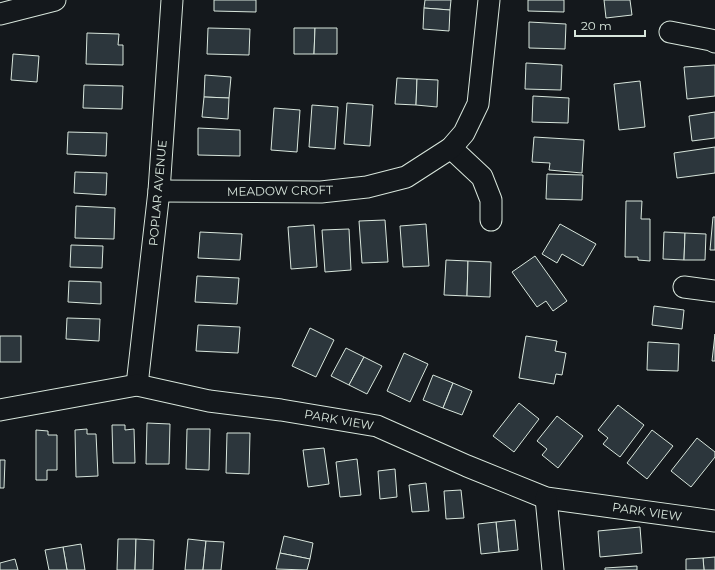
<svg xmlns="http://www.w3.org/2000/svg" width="715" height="570" font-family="Montserrat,sans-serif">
  <rect width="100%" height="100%" fill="#14181c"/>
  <g fill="#2c363c" stroke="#d8e6dc">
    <path d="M214 0H256V12L214 11Z"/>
    <path d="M425 0H451L450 10 424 8Z"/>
    <path d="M528 0H564V12L528 11Z"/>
    <path d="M604 0H630L632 15 606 18Z"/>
    <path d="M424 8 450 10 449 31 423 29Z"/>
    <path d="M529 22 566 24 565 49 529 48Z"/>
    <path d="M208 28 250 29 249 55 207 54Z"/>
    <path d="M294 28H315L314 54H294Z"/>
    <path d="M315 28H337V54H314Z"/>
    <path d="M87 33 119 34 118 45H123V65L86 64Z"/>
    <path d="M13 54 39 56 37 82 11 80Z"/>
    <path d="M526 63 562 65 561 90 525 89Z"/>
    <path d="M715 65V96L687 99 684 67Z"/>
    <path d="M205 75 231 77 229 98 204 97Z"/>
    <path d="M397 78 417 79 416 105 395 104Z"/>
    <path d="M417 79 438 80 437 107 416 105Z"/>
    <path d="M640 81 645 127 619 130 614 84Z"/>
    <path d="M84 85 123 86 122 109 83 108Z"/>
    <path d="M533 96 569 98 568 123 532 122Z"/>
    <path d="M204 97 229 98 228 119 202 117Z"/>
    <path d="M347 103 373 105 370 146 344 144Z"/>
    <path d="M312 105 338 107 335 149 309 147Z"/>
    <path d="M274 108 300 110 297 152 271 150Z"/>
    <path d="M715 112V138L692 141 689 116Z"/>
    <path d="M198 128 240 130V156L198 155Z"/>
    <path d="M68 132 107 133 106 156 67 154Z"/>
    <path d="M534 137 584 140 582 173 549 170 550 163 532 162Z"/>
    <path d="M715 147V173L677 178 674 153Z"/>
    <path d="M75 172 107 173 106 195 74 193Z"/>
    <path d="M547 174 583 175 582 200 546 199Z"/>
    <path d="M626 201H642L641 219H650V261L638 260V257H625Z"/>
    <path d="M76 206 115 208 114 239 75 238Z"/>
    <path d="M713 217H715V250H710Z"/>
    <path d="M385 220 388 262 362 263 359 221Z"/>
    <path d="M426 224 429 266 403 267 400 226Z"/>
    <path d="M560 224 596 244 583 266 562 254 557 263 542 254Z"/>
    <path d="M314 225 317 267 291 269 288 227Z"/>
    <path d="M349 229 351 270 325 272 322 230Z"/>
    <path d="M200 232 242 234 240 260 198 258Z"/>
    <path d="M664 232 685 233 684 260 663 259Z"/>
    <path d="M685 233 706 234 705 260H684Z"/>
    <path d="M71 245 103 246 102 268 70 267Z"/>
    <path d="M535 256 567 301 553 311 546 301 537 307 512 272Z"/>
    <path d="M446 260 468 261 467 296 444 295Z"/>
    <path d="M468 261 491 262 490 297 467 296Z"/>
    <path d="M197 276 239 278 237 304 195 302Z"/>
    <path d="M69 281 101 282V304L68 302Z"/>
    <path d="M654 306 684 310 682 329 652 325Z"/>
    <path d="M67 318 100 319 99 341 66 339Z"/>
    <path d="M198 325 240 327 238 353 196 351Z"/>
    <path d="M310 328 334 340 316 377 292 366Z"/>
    <path d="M715 334V361H712Z"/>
    <rect x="0" y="336" width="21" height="26"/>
    <path d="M526 336 557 341 555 351 566 353 562 375 556 374 554 384 519 378Z"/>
    <path d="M648 342 679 344 678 371 647 370Z"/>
    <path d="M346 348 364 357 349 385 331 376Z"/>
    <path d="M404 353 428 364 410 402 387 391Z"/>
    <path d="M364 357 382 366 367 394 349 385Z"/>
    <path d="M433 375 453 383 443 408 423 400Z"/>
    <path d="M453 383 472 391 462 415 443 408Z"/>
    <path d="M519 403 539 419 514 452 493 436Z"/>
    <path d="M618 405 644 425 620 457 603 444 608 438 598 430Z"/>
    <path d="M557 416 583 436 558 468 542 455 547 449 537 441Z"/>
    <path d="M147 423 170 424 169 464H146Z"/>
    <path d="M112 425H125V430L134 429 135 463H113Z"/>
    <path d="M87 429V434H96L98 476 76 477 75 430Z"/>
    <path d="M187 429H210L209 470 186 469Z"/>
    <path d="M36 430 48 431V435H57V470H47V480H36Z"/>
    <path d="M652 430 673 446 647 479 627 463Z"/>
    <path d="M227 433H250L249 474 226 473Z"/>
    <path d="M697 438 715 452V457L691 487 671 471Z"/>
    <path d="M324 448 329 484 308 487 303 450Z"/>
    <path d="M357 459 361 495 340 497 336 462Z"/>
    <path d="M0 460H5L4 488H0Z"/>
    <path d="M395 469 397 497 380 499 378 471Z"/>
    <path d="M426 483 429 511 412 512 409 485Z"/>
    <path d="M461 490 464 518 446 519 444 491Z"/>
    <path d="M515 520 518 550 499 552 496 522Z"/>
    <path d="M496 522 499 552 481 554 478 524Z"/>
    <path d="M640 527 642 553 600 557 598 531Z"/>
    <path d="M284 536 313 543 310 559 280 553Z"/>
    <path d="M118 539H136L135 570H117Z"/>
    <path d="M136 539 154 540 153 570H135Z"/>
    <path d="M188 539 206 541 203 570H185Z"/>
    <path d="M206 541 224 542 221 570H203Z"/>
    <path d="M81 544 85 570H67L63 547Z"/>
    <path d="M63 547 67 570H49L45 550Z"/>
    <path d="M280 553 310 559 307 570 276 569Z"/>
    <path d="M715 557V570H704L703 558Z"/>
    <path d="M703 558 704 570H686V559Z"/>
    <path d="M15 559 18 570H0V563Z"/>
    <path d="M637 566V570H605V568Z"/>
  </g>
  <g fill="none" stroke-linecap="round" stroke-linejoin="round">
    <g stroke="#d8e6dc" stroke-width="23">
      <g id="street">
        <path d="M0 14 55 0"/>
        <path d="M670 32 711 40 715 42"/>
        <path d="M451 148 482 177 491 200V220"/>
        <path d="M159 191 321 192 367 187 406 177 451 148 464 133 478 104 489 0"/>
        <path d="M684 287 715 291"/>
        <path d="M137 385 159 191 172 0"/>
        <path d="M0 410 137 385 209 401 281 410 377 426 467 466 546 498 715 521"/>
        <path d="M546 498 553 570"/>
      </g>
    </g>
    <use href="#street" stroke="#14181c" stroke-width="21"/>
  </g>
  <g text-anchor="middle" stroke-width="3" stroke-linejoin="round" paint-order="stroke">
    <g font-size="12" fill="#d8e6dc" stroke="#14181c">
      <text transform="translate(280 191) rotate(-1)" y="4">MEADOW CROFT</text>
      <text transform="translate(158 193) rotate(-85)" y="4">POPLAR AVENUE</text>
      <text transform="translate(339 420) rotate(10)" y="4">PARK VIEW</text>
      <text transform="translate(647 512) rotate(8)" y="4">PARK VIEW</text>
    </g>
  </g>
  <path d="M575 30v6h70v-6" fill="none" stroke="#d8e6dc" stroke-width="2"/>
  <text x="581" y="30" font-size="12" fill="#d8e6dc" stroke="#14181c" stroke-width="3" paint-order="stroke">20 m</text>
</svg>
